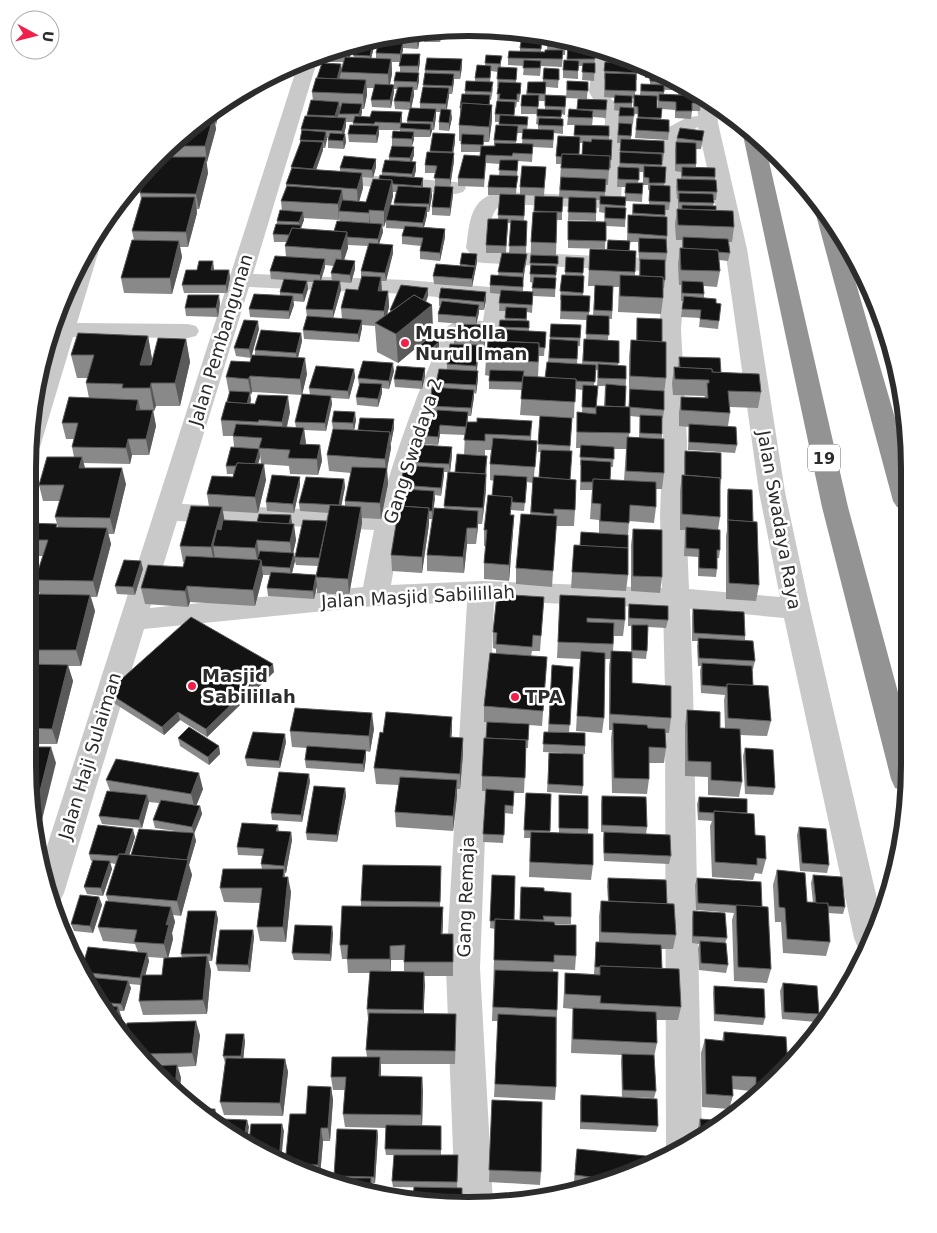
<svg xmlns="http://www.w3.org/2000/svg" width="937" height="1233" font-family="'DejaVu Sans',sans-serif">
  <rect width="100%" height="100%" fill="#fff"/>
  <g fill="none" stroke-linecap="round" stroke-linejoin="round">
    <g fill="#c9c9c9" fill-rule="evenodd">
      <path d="M594 48 611 53 607 92 625 120 621 199 618 203 604 208 502 204C488 213 490 233 488 248L490 251 664 259 661 152 664 132 667 128 688 117 698 116 696 98 699 94 716 104 718 123 747 249 785 492 810 609 881 916 864 950 858 948 854 938 784 618 690 609 693 689 702 1137 669 1153 666 1146 665 689 663 608 494 601 480 968 493 1203 455 1202 446 968 467 602 375 606 144 629 64 893 59 903 53 905 43 879 41 865 299 61 317 56 318 58 253 274 407 280 490 287 498 289 508 301 504 326 501 331 488 334 465 335C448 377 431 418 418 461 406 502 398 544 391 585L481 581 662 588 660 515 663 441 659 329 664 272 484 263 476 262 466 248C470 222 469 199 499 192L601 196 605 120 589 92ZM698 127 725 249 759 492 780 597 689 589 686 515 687 441 681 329 686 266 681 152 683 135ZM249 287 407 294 486 302 483 321C469 320 452 318 444 331 418 392 396 449 379 512L182 504ZM177 521 374 530 363 587 150 608Z"/>
      <path d="M325 172 456 182 463 184 466 188 463 192 456 194 318 182 315 178 318 174Z"/>
      <path d="M91 244 96 245 99 250 77 323 188 324 196 326 199 331 196 336 188 338 73 337 40 447 37 453 28 455C29 398 49 324 73 274 78 264 85 254 91 244Z"/>
    </g>
    <g fill="#939393" fill-rule="evenodd">
      <path d="M748 130 765 144 848 507 906 722V791L895 788 891 779 822 507 743 135Z"/>
      <path d="M821 206 835 223 844 242 906 456V510L897 507 893 501 815 211Z"/>
    </g>
  </g>
  <g fill="#898989" fill-rule="evenodd">
    <path d="M519 32 547 35 519 34Z"/>
    <path d="M399 34 398 42H399L400 34 420 38 418 49 403 48 402 54 420 62 418 73 419 81 417 90H414V95L411 108H420V103L423 89 425 70 462 59V67L460 79H454L452 94H449L447 110 452 118 449 131 439 130V122L441 112H436V116L434 130H432L430 137H414L412 146 414 147V155L412 162 416 170 414 177 423 178V188H431L432 196 429 212H427V215L424 227 445 229V237L440 261 420 259V251L421 246 402 244V236L404 229 386 228V221L384 227 382 226 383 232 379 244 393 253 386 281H381L382 291H388L389 307 387 314 390 312V310L428 288V296L426 302 432 305 433 334 398 363 377 352 375 326 362 325V328L359 342 304 339 303 330 307 317 306 309 314 282H307L308 289 304 302 293 301 294 305 289 319 250 317 249 309 280 296V292L284 280 271 279 270 271 286 257 285 246 287 242H274L273 234 277 224V221L282 211 281 201 286 187V184L300 143V140L302 133 301 129 313 101 312 92 317 78 341 64V69L343 62H322V54L353 45 350 57H354L353 55 374 47 371 58H376V53L378 46H374V38L382 36ZM392 62H400V72L394 81V89H397L394 101 395 109 410 110 407 123H402V120L361 117 362 109H364L367 95V88H374L371 100 372 107 391 108 394 92V85L390 84 392 74ZM346 122H353V125L348 134 349 142 377 143 379 134V130H400V131L392 138V146L389 157V160L382 172V175L366 202H359L363 188 362 177 373 178 376 167V159L340 168V171L316 170 323 150V148H325L327 138H328V148L344 149 346 142 345 134H344L346 126ZM393 192H396L394 205H391L393 196ZM303 218 339 220V219L340 221 334 231 301 229 304 220ZM348 245 368 246 361 271V278L358 290 341 308 342 319 333 318 341 290 340 282 351 283 355 269 344 260 348 248ZM325 265 334 266 331 273 332 281 321 280 325 267Z"/>
    <path d="M424 34H442L440 42H424Z"/>
    <path d="M550 36H554L567 40H566L565 55H563L562 67 541 66 540 76 523 75 524 66 508 65V58L520 51V48L542 37 541 52H545L547 50 548 38H550Z"/>
    <path d="M568 46 591 53H595L594 81 582 80 583 66H578V79L563 78V70L567 60Z"/>
    <path d="M607 52 637 61 675 81V90H664V94L678 95V83L698 93 697 96 701 103 700 111H692L691 119 675 118V110L662 109 661 120 669 132 668 140 635 138 637 118H638V114H634L633 124H632L631 140 664 153 663 161H662L661 167H666L664 185 670 202 669 210H665V217L667 236V253L666 262 665 261V280L664 288H663V298L661 314 618 312 619 287H613L612 319H609L608 341H619L618 365 626 379 625 407H629V356L631 340 636 341 637 318 662 342 666 378 664 394V410L663 418H662V439L664 473 662 489H656V507L654 523 629 521 628 535V575L626 591 571 588 574 545 580 546 599 533V520L590 519 592 490H580L581 465H580L581 448H576L577 412 582 413 583 390 575 389 574 418 520 415 522 390 489 389V376L485 375 486 359 496 341 499 330 500 320H505L506 311H499L500 294 490 293V285L498 276 502 253H486V245L498 219 500 195H488V187L499 175 500 164 486 163 484 187 458 186V178L480 156 481 152H461V141H459V125L460 116V108L465 94V91L475 81V78L485 65 486 55 501 63V68H517L516 83H521V91L519 102H517L516 108 515 107 514 116 528 124 527 129H538V124H536L537 114H521V106L526 95 528 82H543V79L559 69 558 88 546 87 545 101H539L538 109H545V95L566 96 565 115 561 114V119H563V134L554 133 553 148 533 147 532 162 518 161 516 195H525L524 221H527L526 254H527L526 262 523 281V291L532 292 533 283 530 282 531 242 534 212 559 197 561 164H556V156L574 137 575 125H567L568 117 577 110 578 99 607 100 606 118 593 117 592 126H609V140L611 160V168H609L608 185H605V196L625 197V187H617L618 167H619L620 160 621 143H617L619 111 614 110 615 98 604 97 605 79H604L605 62H613V57H607ZM637 69 645 70V78H650V84H641L640 95H635L636 80H637ZM491 71 498 72 497 87H498L497 101 495 114V122H500L494 140V146H483L484 142H489L492 120V105H490V100H491L493 89 490 82ZM632 98 634 99 633 108 632 107ZM657 100H658V108H657ZM517 133H523L522 144H516ZM579 143H583L582 155 579 154ZM639 172H643V185H648V190H649V204H633L632 215H628L627 241 607 250 590 249 588 286H595L593 315H589L590 296H583L584 276H583V273L566 257 565 275H562L560 300H561L560 319 587 320 586 340 584 339 582 364H577L578 346H580L581 325 551 324 548 362 545 378 538 377 539 356H544L546 332 529 331V321H527V312L532 313 533 296 555 297 556 272H557L558 256H556L557 220H562V198L569 199 568 220 596 221V200H600L599 212 605 213 604 222 568 221V248L605 249 606 226 625 227 626 208H625L626 201 642 202 643 183H638ZM508 223H511L509 253H506ZM630 242H638L639 261H640L639 276H635V272L629 251ZM595 370H598L597 386H605L604 406H597L594 386ZM630 416 640 417 639 438 629 437ZM614 449H626L624 481 610 480 611 467H613Z"/>
    <path d="M567 81 588 82 587 99 566 98Z"/>
    <path d="M221 104 215 125 216 129 207 162H206L208 173 199 209H197V213L188 247H180L182 257 172 294 124 293 121 278 134 240 132 231 141 200 140 193 145 175Z"/>
    <path d="M433 133 455 134V142L453 153 454 161 450 187 435 186V173H425V165L430 152Z"/>
    <path d="M677 138 703 139 701 149H696V167L715 177V180L717 192 716 200H714L713 206 716 210 734 227 732 242H729L730 253 728 261 719 260 720 271 717 287 704 286V298L716 303 719 321 718 329 699 327 700 318 681 317 683 301H681V285H679L678 264 680 248H682V240H676L675 224 677 209H678V199H677L676 187 677 179H681V172L675 171V150Z"/>
    <path d="M546 167 544 196 520 195V187Z"/>
    <path d="M453 187V195L450 216 432 215V207Z"/>
    <path d="M477 254V262L472 287 434 284 433 276 460 266V264Z"/>
    <path d="M214 269V270H229L230 278 227 293H184L182 285Z"/>
    <path d="M439 298 486 300 484 310H479L476 325H486V334L484 349H479L477 371 478 379 476 394 474 393 471 416H468V422L532 421 531 440 537 441 534 477H539L541 452H538L540 416 572 418 570 451V480L575 510 574 526H556L552 587 516 584V568L530 514 533 483 527 482 524 511 511 510V515H514L513 531 509 581 484 579V563L486 546H484V530L492 496 494 481 490 480V464L491 450H485V456H487L486 490 482 524H478L476 544H467L464 573 427 571V555L444 509 448 472H444L441 496 435 495 432 519H429V524L422 573 392 571 391 555 402 494H401V485L407 466 406 462 452 455 450 472H455L464 455 465 435 440 434 438 445 417 444V435L436 419V414H430V406L436 388V383L447 369V364L454 344V339L462 324 438 322V314L440 306H439Z"/>
    <path d="M220 303 218 317 186 316 185 308Z"/>
    <path d="M259 329 251 358 236 356 234 348Z"/>
    <path d="M301 333 302 341 298 358 307 374 302 395 252 392 250 395 251 400 250 404 290 412 287 427 296 428 295 422 310 395 309 388 354 369 355 377 349 399 331 398 332 404 326 431 304 430 306 444 320 445 322 461 318 475 290 474 289 466 261 464 260 454V457L258 464 266 480 258 513 223 511 224 520 292 524 296 540 293 553 295 557 327 521 329 513 300 511 299 503 344 479 345 487 341 506H345V501L351 473 329 471 327 455 333 430 332 422 356 420 354 430H358L394 419V428L391 443H390L391 448 387 469 388 484 381 519 362 518V523L349 595 317 593V586L314 599 268 596 267 588 270 575H263L255 606 190 602 188 607 145 604 141 588 183 567 185 562H183L180 546 209 507 207 494 233 477V474H227L226 466 234 447 233 436H223L221 420 229 393 226 377 250 362 255 356V350ZM295 561 296 565 318 566 316 575 292 573Z"/>
    <path d="M148 336 152 359 150 365 186 339 190 362 180 406H156L154 411H153L156 426 149 455H132L130 464 84 463 85 468 126 484 114 534H108L111 544 97 597H91L95 611 81 666H68L73 681 57 744H28V609L40 594 35 580 43 556H28V523L58 527 55 517 60 501H43L39 485 74 457 72 447 74 439H66L62 423 89 398 86 383 88 378H77L71 355Z"/>
    <path d="M416 348 439 350 426 361 416 357Z"/>
    <path d="M679 357 721 373 761 392 758 408 730 407V413L728 426 737 445 735 453 688 450 689 427 679 426V413L681 397 704 398 705 396 673 395 672 383 674 367 678 368Z"/>
    <path d="M425 368V376L422 389 395 387 394 379Z"/>
    <path d="M394 371 389 389 382 388V393L378 407 357 405 356 397 359 386 358 378Z"/>
    <path d="M685 451 721 479 720 487V517L718 530 720 550 719 558H717V569L716 577 698 576V557L684 556 685 530H680V491L682 475H684V459Z"/>
    <path d="M300 485 294 513 267 511 266 502Z"/>
    <path d="M728 489 753 522 759 585 756 601 726 599V536L727 530V497Z"/>
    <path d="M633 529 662 577 660 593 631 591V545Z"/>
    <path d="M143 569 135 595 117 594 115 586Z"/>
    <path d="M560 595 625 620 623 636H614L613 651 631 652V626H628V612L629 604 668 620 666 628 648 627 647 651 646 659 632 658V683L671 718 669 733H665L666 748 664 763H649V779L647 794 612 793 611 739 612 730H609V666L610 659H605L604 718 602 733 576 731 580 659 557 658Z"/>
    <path d="M544 597 540 651H532L531 656 547 657 542 726 529 725 528 748H526L524 793H514L513 814 505 813 503 843 483 842 486 791H482V776L488 722H484V706L496 653V649L493 648V632Z"/>
    <path d="M693 609 745 636V641L755 661 753 669H752L753 686 771 721 767 736 740 735 742 782 739 797 708 795V777L685 776V725L687 710 720 728H725L724 700 725 695 701 693 700 671 701 666H698L697 646 698 641H692V617Z"/>
    <path d="M552 665 573 667 569 733 585 746V754L543 752 544 732H548Z"/>
    <path d="M274 672 207 737 180 720 164 735 109 700 107 692Z"/>
    <path d="M452 717 451 737 463 754 460 789H457V796L453 831 396 827 395 812 399 785 376 784 374 768 383 733Z"/>
    <path d="M374 729 370 752 366 751V758L364 772 306 768 305 760 307 748 292 747 290 731Z"/>
    <path d="M178 738 219 746 220 754 209 765 180 746Z"/>
    <path d="M286 742 280 768 247 766 245 758Z"/>
    <path d="M745 748 775 788 773 795 745 794 743 756Z"/>
    <path d="M549 753 583 786 582 794 547 792Z"/>
    <path d="M106 780 203 789 196 806H200L202 814 194 833 196 841 189 865 192 875 181 916 173 915 175 922 172 933 173 939 168 958 182 957 181 954 216 911 218 919 212 961H209L211 971 207 1014 143 1015 139 1001 141 985 129 984 131 988 124 1011H119L123 1021 120 1029 87 985 86 979H84L81 972 138 952 135 944 103 941 98 927 108 901 106 895 116 864 110 863 112 869 103 896 87 894 84 887 92 861H91L89 854 135 837 129 855H131L182 832 155 828 153 820 159 803 149 802 142 828 102 824 99 816 110 791ZM148 957 164 958 162 975H145L149 961Z"/>
    <path d="M310 781 302 822 272 820 271 813Z"/>
    <path d="M345 788 346 796 337 842 307 840 306 833Z"/>
    <path d="M526 793 551 794 550 832 559 833V795L588 829V834L593 865 591 880 529 877 530 838H524Z"/>
    <path d="M602 796 647 827 646 834 671 856 669 864 604 861 603 840 604 832H601V804Z"/>
    <path d="M699 797 747 813 755 835 766 859 762 874 755 873 753 880 712 877 710 826 712 821 698 820 697 804Z"/>
    <path d="M278 825 279 831 291 832 292 840 286 873H285V877L291 892 286 942 260 941 257 927 260 903 224 902 220 888 262 869 261 864 262 856 238 855 237 847Z"/>
    <path d="M799 827 829 865 827 873 800 871 797 835Z"/>
    <path d="M777 870 807 902 813 903 811 883 813 875 845 907 843 914 828 913 830 942 826 956 783 953 781 922H775L773 885Z"/>
    <path d="M492 875 514 920H520L521 887 544 891 571 917V924H555L576 956 575 970 553 969 557 1010 556 1087 555 1100 494 1097 498 1021H492L495 929 490 928Z"/>
    <path d="M608 878 667 904 676 935 673 949H661L662 969 681 1007 678 1020H657V1043L654 1057 656 1091 654 1098 622 1097 621 1061 622 1055 571 1053 572 1022 573 1009 563 1008 565 973 594 974 596 942H599V916L601 901H608L607 886Z"/>
    <path d="M697 878 762 907 771 969 767 983 734 981 732 920 734 913 696 910 695 885Z"/>
    <path d="M441 880 440 907 443 922 442 934H453V976H424V1014L456 1028 455 1064H381V1076L423 1090 422 1126H441V1155H458L457 1188 393 1187 392 1181 394 1155H386L385 1149 386 1128 345 1127 343 1114 345 1090H333L331 1077 367 1057 366 1050 368 1019 367 1009 370 973H348L347 959H342L340 945 361 906V901ZM391 960H404V972H391Z"/>
    <path d="M99 897 102 905 93 933 74 931 71 924Z"/>
    <path d="M693 911 727 938 725 943 728 965 726 973 699 970 698 949 699 944 692 943V919Z"/>
    <path d="M253 930 254 937 250 972 218 971 216 964Z"/>
    <path d="M333 933 331 961 294 960 292 953Z"/>
    <path d="M783 983 819 1014 816 1022 782 1019 780 991Z"/>
    <path d="M714 986 765 1018 763 1025 714 1021 713 993Z"/>
    <path d="M813 1030H818L809 1041Z"/>
    <path d="M724 1032 781 1076 752 1100 751 1091 732 1089 733 1096 729 1109 702 1107 701 1053 705 1039 722 1041Z"/>
    <path d="M125 1035H200L196 1066 178 1067 181 1078 157 1077Z"/>
    <path d="M245 1041 243 1058 285 1059 288 1072 283 1116 224 1115 220 1102 225 1063 223 1056Z"/>
    <path d="M797 1048H803L792 1062V1061Z"/>
    <path d="M331 1087 333 1100 330 1141H323L320 1176 285 1164 306 1114Z"/>
    <path d="M581 1095 658 1126 656 1132 580 1129V1102Z"/>
    <path d="M492 1100 541 1172 540 1185 489 1182Z"/>
    <path d="M700 1119 714 1131 697 1139V1132Z"/>
    <path d="M377 1130 378 1136 375 1183H371L372 1194 326 1178H334V1176Z"/>
    <path d="M576 1155 656 1160 611 1182 599 1184 574 1182Z"/>
  </g>
  <g fill="#5a5a5a">
    <path d="M441 30H442V34L440 42Z"/>
    <path d="M419 32 420 38 418 49 417 41Z"/>
    <path d="M399 34V36L396 47V39L397 35Z"/>
    <path d="M374 40V47L370 63V56Z"/>
    <path d="M403 42V50L400 62V54Z"/>
    <path d="M353 45 348 63V55L350 46Z"/>
    <path d="M420 54V62L418 74V66Z"/>
    <path d="M391 59 392 74 389 89 388 74Z"/>
    <path d="M462 59V67L460 79V71Z"/>
    <path d="M341 64 342 71 341 72 337 89 336 82Z"/>
    <path d="M419 73V81L417 90V82Z"/>
    <path d="M454 74V82L452 94V86Z"/>
    <path d="M366 80 367 95 364 109 363 94Z"/>
    <path d="M394 85V92L391 108 390 100Z"/>
    <path d="M413 87 414 95 411 110 410 102Z"/>
    <path d="M449 88V96L446 112V104Z"/>
    <path d="M339 102 340 109 336 124 335 116Z"/>
    <path d="M221 104 216 125 214 111Z"/>
    <path d="M362 104V112L360 122 359 114Z"/>
    <path d="M492 105V120L489 142V127Z"/>
    <path d="M436 109V116L434 130 433 122Z"/>
    <path d="M451 110 452 118 449 131V123Z"/>
    <path d="M402 112V120L400 130V123Z"/>
    <path d="M214 114 216 129 207 162 205 146Z"/>
    <path d="M346 118V126L343 139 342 131Z"/>
    <path d="M431 124 432 131 430 137V130Z"/>
    <path d="M379 126V134L377 143 376 135Z"/>
    <path d="M326 132 327 139 325 148 324 141Z"/>
    <path d="M414 132V140L412 146V139Z"/>
    <path d="M345 134 346 142 344 149 343 141Z"/>
    <path d="M455 134V142L452 160V152Z"/>
    <path d="M323 142V150L314 176 313 169Z"/>
    <path d="M414 147V155L410 166V158Z"/>
    <path d="M454 153V161L450 187V179Z"/>
    <path d="M206 157 208 173 199 209 196 194Z"/>
    <path d="M376 159V167L373 178 372 170Z"/>
    <path d="M416 162V170L413 182 412 174Z"/>
    <path d="M362 173 363 188 358 205 357 189Z"/>
    <path d="M423 178V186L421 194V186Z"/>
    <path d="M392 180 393 196 384 227V211Z"/>
    <path d="M453 187V195L450 216V208Z"/>
    <path d="M431 188 432 196 429 212V204Z"/>
    <path d="M342 190 344 206 339 211V220L338 204Z"/>
    <path d="M195 197 197 213 188 247 186 232Z"/>
    <path d="M427 207V215L423 231V223Z"/>
    <path d="M369 210 370 226 369 228Z"/>
    <path d="M303 212 304 220 301 227 302 233 300 228 299 222Z"/>
    <path d="M382 224 383 232 378 247V239Z"/>
    <path d="M445 229V237L440 261V253Z"/>
    <path d="M347 232 348 248 342 266 341 250Z"/>
    <path d="M179 241 182 257 172 294 170 278Z"/>
    <path d="M393 245V253L386 281 385 273Z"/>
    <path d="M477 254V262L472 287V279Z"/>
    <path d="M527 254 526 262 523 281V273Z"/>
    <path d="M325 259V267L320 283V275Z"/>
    <path d="M213 261 214 269 212 278 211 270Z"/>
    <path d="M355 261V269L351 283 350 275Z"/>
    <path d="M229 270 230 278 227 293 226 285Z"/>
    <path d="M381 277 382 293 378 291Z"/>
    <path d="M307 281 308 289 304 302 303 294Z"/>
    <path d="M340 281 341 290 333 318V310Z"/>
    <path d="M428 288V296L421 314 432 305 433 334 398 363 396 334 418 314Z"/>
    <path d="M388 291 389 307 384 326V311Z"/>
    <path d="M486 292V300L484 310V302Z"/>
    <path d="M219 295 220 303 218 317 216 308Z"/>
    <path d="M293 296 294 305 289 319V311Z"/>
    <path d="M479 305V313L476 325V317Z"/>
    <path d="M362 320V328L359 342 358 334Z"/>
    <path d="M258 321 259 329 251 358 249 349Z"/>
    <path d="M486 325V334L484 349V341Z"/>
    <path d="M301 333 302 341 297 361 296 353Z"/>
    <path d="M148 336 152 359 144 388 140 365Z"/>
    <path d="M186 339 190 362 180 406 175 383Z"/>
    <path d="M439 342V350L426 361V353Z"/>
    <path d="M479 345V353L476 374V366Z"/>
    <path d="M305 358 307 374 302 395 300 379Z"/>
    <path d="M393 363 394 371 389 389V381Z"/>
    <path d="M425 368V376L422 389V381Z"/>
    <path d="M354 369 355 377 349 399 348 391Z"/>
    <path d="M478 371V379L476 394V385Z"/>
    <path d="M250 376 252 392 251 395 248 379Z"/>
    <path d="M151 383 156 406 154 411 150 388Z"/>
    <path d="M382 384V393L378 407V399Z"/>
    <path d="M474 390V398L471 416V408Z"/>
    <path d="M250 392 251 400 247 416 246 408Z"/>
    <path d="M288 396 290 412 284 438 282 422Z"/>
    <path d="M331 396 332 404 326 431 325 423Z"/>
    <path d="M138 400 142 416 136 410Z"/>
    <path d="M153 410 156 426 149 455 146 439Z"/>
    <path d="M355 412 356 420 354 431 353 423Z"/>
    <path d="M394 419V428L391 443V435Z"/>
    <path d="M440 425V434L438 445V437Z"/>
    <path d="M304 428 306 444 302 460 300 444Z"/>
    <path d="M390 432 391 448 387 469 388 484 381 519 380 503 386 474 385 459Z"/>
    <path d="M128 439 132 455 130 464 126 448Z"/>
    <path d="M320 445 322 461 318 475 317 459Z"/>
    <path d="M452 447V455L450 472 449 464Z"/>
    <path d="M259 449 260 457 255 476 254 467Z"/>
    <path d="M82 457 86 473 79 468Z"/>
    <path d="M264 464 266 480 258 513 255 497Z"/>
    <path d="M122 468 126 484 114 534 110 518Z"/>
    <path d="M444 468V476L441 496V488Z"/>
    <path d="M486 474V490L482 524 483 508Z"/>
    <path d="M300 477V485L294 513 293 504Z"/>
    <path d="M344 479 345 487 340 513 339 505Z"/>
    <path d="M434 491 435 499 432 519V511Z"/>
    <path d="M222 507 225 523 213 546 215 559 214 563 211 547Z"/>
    <path d="M361 507 362 523 349 595 348 579Z"/>
    <path d="M429 508V524L422 573V557Z"/>
    <path d="M478 511V527L476 544 477 528Z"/>
    <path d="M291 515 292 523 289 536 288 528Z"/>
    <path d="M514 515 513 531 509 581V565Z"/>
    <path d="M294 524 296 540 292 558 290 542Z"/>
    <path d="M107 528 111 544 97 597 93 581Z"/>
    <path d="M467 528V544L464 573 463 557Z"/>
    <path d="M257 540 259 556 258 564 255 548Z"/>
    <path d="M294 553 295 561 291 577 290 568Z"/>
    <path d="M261 560 263 576 255 606 253 590Z"/>
    <path d="M141 561 143 569 135 595 133 587Z"/>
    <path d="M316 578 317 586 314 599 313 591Z"/>
    <path d="M187 586 190 602 188 607 185 591Z"/>
    <path d="M90 595 95 611 81 666 76 650Z"/>
    <path d="M273 664 274 672 207 737 206 729Z"/>
    <path d="M68 665 73 681 57 744 52 729Z"/>
    <path d="M178 712 180 720 164 735 162 727Z"/>
    <path d="M372 713 374 729 370 752 369 736Z"/>
    <path d="M452 717V732L450 752V737Z"/>
    <path d="M285 734 286 742 280 768 279 761Z"/>
    <path d="M463 738V754L460 789V774Z"/>
    <path d="M219 746 220 754 209 765 208 757Z"/>
    <path d="M51 747 56 763 37 840 34 815Z"/>
    <path d="M366 750V758L364 772 363 764Z"/>
    <path d="M199 773 203 789 195 809 191 794Z"/>
    <path d="M309 774 310 781 302 822 301 815Z"/>
    <path d="M457 780V796L453 831V816Z"/>
    <path d="M345 788 346 796 337 842V835Z"/>
    <path d="M147 795 149 802 142 828 139 820Z"/>
    <path d="M200 806 202 814 194 834 192 827Z"/>
    <path d="M133 829 135 837 126 865 124 857Z"/>
    <path d="M291 832 292 840 286 873 284 866Z"/>
    <path d="M194 833 196 841 189 865 192 875 181 916 177 901 187 860Z"/>
    <path d="M110 861 112 869 103 896 101 888Z"/>
    <path d="M288 877 291 892 286 942 283 927Z"/>
    <path d="M99 897 102 905 93 933 90 926Z"/>
    <path d="M171 907 175 922 172 933 173 939 168 959 164 944 166 925Z"/>
    <path d="M443 907V922L442 948 441 934Z"/>
    <path d="M216 911 218 919 212 961 210 954Z"/>
    <path d="M332 926 333 933 331 961 330 954Z"/>
    <path d="M253 930 254 937 250 972 248 965Z"/>
    <path d="M390 946 391 960V974L390 959Z"/>
    <path d="M147 953 149 961 143 985 140 978Z"/>
    <path d="M207 956 211 971 207 1014 203 1000Z"/>
    <path d="M424 972 425 986 423 1024V1010Z"/>
    <path d="M128 981 131 988 124 1011 121 1004Z"/>
    <path d="M118 1007 123 1021 120 1029 114 1020Z"/>
    <path d="M196 1021 200 1035 196 1066 192 1053Z"/>
    <path d="M244 1034 245 1041 243 1063 241 1056Z"/>
    <path d="M380 1057 381 1070 380 1090 379 1076Z"/>
    <path d="M285 1059 288 1072 283 1116 280 1103Z"/>
    <path d="M177 1065 181 1078 180 1093 175 1089Z"/>
    <path d="M422 1077 423 1090 422 1128 421 1115Z"/>
    <path d="M331 1087 333 1100 330 1141 328 1128Z"/>
    <path d="M215 1109 217 1116 216 1119 214 1117Z"/>
    <path d="M247 1120 249 1127 247 1141 244 1139Z"/>
    <path d="M282 1124 284 1131 281 1162H279Z"/>
    <path d="M321 1128 323 1141 320 1176 318 1165Z"/>
    <path d="M377 1130 378 1136 375 1183 374 1177Z"/>
    <path d="M371 1178 372 1191V1194L370 1193Z"/>
  </g>
  <g fill="#131313" stroke="#5a5a5a">
    <path d="M441 30 440 35 424 34V32Z"/>
    <path d="M419 32 417 41H399L400 34Z"/>
    <path d="M397 35 396 39 375 38 382 36Z"/>
    <path d="M522 36 542 37 541 49 520 48Z"/>
    <path d="M548 38 566 39 565 47 547 46Z"/>
    <path d="M371 39 374 40 370 56 353 55 356 44Z"/>
    <path d="M379 41 403 42 400 54 376 53Z"/>
    <path d="M350 46 348 55 323 54Z"/>
    <path d="M568 46 592 47 591 53H595V59H567Z"/>
    <path d="M545 50H563L562 59 508 58 509 51 545 52Z"/>
    <path d="M402 54H420L418 66H399Z"/>
    <path d="M614 54 637 61 639 62 613 61Z"/>
    <path d="M486 55 502 56 500 64 485 63Z"/>
    <path d="M345 57 391 59 388 74 341 72Z"/>
    <path d="M427 58 462 59 460 71 425 70Z"/>
    <path d="M524 60 541 61 540 68H523Z"/>
    <path d="M564 60 579 61 578 71 563 70Z"/>
    <path d="M605 62 638 63 637 73 604 71Z"/>
    <path d="M322 63 341 64 337 79 317 78Z"/>
    <path d="M583 63H595V73L582 72Z"/>
    <path d="M477 65 491 66 490 78H475Z"/>
    <path d="M646 66 655 71 646 70Z"/>
    <path d="M498 67 517 68 516 80 497 79Z"/>
    <path d="M544 68 559 69V80L543 79Z"/>
    <path d="M650 71H656L675 81V82L650 81Z"/>
    <path d="M396 72 419 73 417 82 394 81Z"/>
    <path d="M425 73 454 74 452 86 423 85Z"/>
    <path d="M605 73 636 74V91L605 90Z"/>
    <path d="M316 78 366 80 363 94 312 92Z"/>
    <path d="M466 81 493 82 491 92 465 91Z"/>
    <path d="M567 81 588 82V91L567 90Z"/>
    <path d="M499 82 521 83 520 94H517V100L499 99 500 94H497Z"/>
    <path d="M528 82H546L545 94 527 93Z"/>
    <path d="M679 83 687 88H679Z"/>
    <path d="M375 84 394 85 390 100H371Z"/>
    <path d="M641 84 664 85V92L641 91Z"/>
    <path d="M398 87H413L410 102 394 101Z"/>
    <path d="M423 87 449 88 446 104 420 103Z"/>
    <path d="M462 94 490 95 489 105 462 103 461 108H460Z"/>
    <path d="M659 94 701 96V103H692V111H676V102L659 101Z"/>
    <path d="M522 95H539L538 107 521 106Z"/>
    <path d="M545 95 566 96 565 107 545 106Z"/>
    <path d="M615 95 632 96V103H614Z"/>
    <path d="M634 95 657 96V108H662L661 118 638 117V107L634 106Z"/>
    <path d="M578 99 607 100 606 110 577 109Z"/>
    <path d="M311 100 339 102 335 116 307 115Z"/>
    <path d="M497 101 515 102 514 115 495 114Z"/>
    <path d="M342 103 362 104 359 114H339Z"/>
    <path d="M462 103 492 105 489 127 459 125Z"/>
    <path d="M620 107 634 108V116H619Z"/>
    <path d="M410 108 436 109 433 122 407 121Z"/>
    <path d="M441 109 451 110 449 123 439 122Z"/>
    <path d="M537 109 562 110 561 117 537 116Z"/>
    <path d="M569 109 593 111 592 118 568 117Z"/>
    <path d="M372 111 402 112 400 123 375 122 374 124 353 123 355 116 370 117Z"/>
    <path d="M210 114H214L205 146H176Z"/>
    <path d="M500 115 528 117 527 125 499 124Z"/>
    <path d="M305 116 346 118 342 131 301 129Z"/>
    <path d="M539 118 563 119V126L538 125Z"/>
    <path d="M637 118 669 120V132L636 130Z"/>
    <path d="M401 123 431 124 430 130 400 128Z"/>
    <path d="M619 123 632 124 631 136 618 135Z"/>
    <path d="M350 125 379 126 376 135 348 134Z"/>
    <path d="M496 125 518 126 516 141 494 140Z"/>
    <path d="M575 125 609 126V136L574 135Z"/>
    <path d="M680 128 704 131 702 141 677 138Z"/>
    <path d="M523 129 554 130 553 140 522 139Z"/>
    <path d="M302 130 326 132 324 141 300 140Z"/>
    <path d="M393 131 414 132 412 139 392 138Z"/>
    <path d="M330 133 345 134 343 141 328 140Z"/>
    <path d="M433 133 455 134 452 152 430 151Z"/>
    <path d="M462 134 484 135 483 145 461 144Z"/>
    <path d="M558 136 580 137 579 154H562V157L556 156Z"/>
    <path d="M592 139 612 140 611 160H609L610 156 582 155 583 141 591 142Z"/>
    <path d="M621 139 664 141V153L620 151Z"/>
    <path d="M301 141 323 142 313 169 291 167Z"/>
    <path d="M676 142 696 143V164H676Z"/>
    <path d="M495 143 533 144 532 154 513 153 512 156 486 155 484 179 458 178 464 155 480 156 481 146H495Z"/>
    <path d="M392 146 414 147 410 158 389 157Z"/>
    <path d="M427 152 454 153 450 179 434 178 437 166 425 165Z"/>
    <path d="M620 152 662 154V165L620 163Z"/>
    <path d="M562 154 610 156 609 170 561 168Z"/>
    <path d="M344 156 376 159 372 170 340 168Z"/>
    <path d="M165 157H206L196 194 140 193 145 175Z"/>
    <path d="M385 160 416 162 412 174 382 172Z"/>
    <path d="M500 160H518L517 171 499 170Z"/>
    <path d="M522 166 546 167 544 188 520 187Z"/>
    <path d="M644 166 666 167 665 183H649V178L644 177Z"/>
    <path d="M618 167 639 168V180L618 179Z"/>
    <path d="M682 167 715 168V177L682 176Z"/>
    <path d="M292 168 362 173 357 189 286 184Z"/>
    <path d="M380 175 423 178 421 186 393 184 392 180 379 179Z"/>
    <path d="M490 175 518 176 516 188 488 187Z"/>
    <path d="M561 177 606 179 605 192 560 190Z"/>
    <path d="M373 179 392 180 384 211 369 210V213L339 211 342 200 366 202Z"/>
    <path d="M677 179 716 180 717 192 678 191Z"/>
    <path d="M626 183H643L642 194 625 193Z"/>
    <path d="M650 185 670 186V202L649 201Z"/>
    <path d="M287 186 342 190 338 204 281 201Z"/>
    <path d="M398 186 431 188 429 204 394 203Z"/>
    <path d="M435 186 453 187 450 208 432 207Z"/>
    <path d="M679 193 713 194 714 203 679 202Z"/>
    <path d="M500 194 525 195 524 216 498 215Z"/>
    <path d="M535 196 563 197 562 212 534 211Z"/>
    <path d="M600 196 626 197 625 206 600 204Z"/>
    <path d="M142 197H195L186 232 132 231Z"/>
    <path d="M569 197 596 198V213L568 212Z"/>
    <path d="M633 204 665 205V215L633 213Z"/>
    <path d="M390 205 427 207 423 223 386 220Z"/>
    <path d="M682 205 716 206V210L682 209Z"/>
    <path d="M605 207 626 208 625 219 605 218Z"/>
    <path d="M677 209 733 211 734 227 678 225Z"/>
    <path d="M280 210 303 212 299 222 277 221Z"/>
    <path d="M533 212H557L556 243 531 242Z"/>
    <path d="M628 215 667 217V236L628 233Z"/>
    <path d="M488 219H508L506 246 486 245Z"/>
    <path d="M511 220 527 221 526 246H509Z"/>
    <path d="M337 221 382 224 378 239 347 237V232L334 231Z"/>
    <path d="M568 221 606 222V241L568 240Z"/>
    <path d="M276 224 301 225 300 229 292 228 289 235 273 234Z"/>
    <path d="M405 226 445 229 440 253 420 251 423 238 402 236Z"/>
    <path d="M292 228 347 232 341 250 285 246Z"/>
    <path d="M683 237 728 239 730 253 718 252V250L683 249Z"/>
    <path d="M639 238 666 239 667 253 639 252Z"/>
    <path d="M132 240 179 241 170 278H121Z"/>
    <path d="M608 240 630 241 629 251 607 250Z"/>
    <path d="M369 243 393 245 385 273 361 271Z"/>
    <path d="M680 248 718 250 720 271 681 270Z"/>
    <path d="M590 249 636 251 635 272 589 270Z"/>
    <path d="M462 253 477 254 475 266 460 264Z"/>
    <path d="M502 253 527 254 523 273 498 272Z"/>
    <path d="M531 255 558 256V264L530 263Z"/>
    <path d="M275 256 325 259 320 275 270 271Z"/>
    <path d="M566 257 584 258 583 273 565 272Z"/>
    <path d="M336 259 355 261 350 275 331 273Z"/>
    <path d="M640 259 665 260V280H663V277L640 276Z"/>
    <path d="M199 261H213L211 270H229L226 285H182L186 270H197Z"/>
    <path d="M436 264 475 267 472 279 433 276Z"/>
    <path d="M531 265 556 266V275L530 274Z"/>
    <path d="M491 275 523 277V287L490 285Z"/>
    <path d="M562 275 584 276 583 293 560 291Z"/>
    <path d="M620 275 663 277V298L620 296Z"/>
    <path d="M362 276 381 277 378 291H388L384 311 341 308 346 289 358 290Z"/>
    <path d="M534 277 556 278 555 289 532 288Z"/>
    <path d="M284 279 307 281 303 294 280 292Z"/>
    <path d="M314 280 340 281 333 310 306 309Z"/>
    <path d="M682 281 703 282 704 294 682 293Z"/>
    <path d="M401 285 428 288 423 300 414 295 392 311 390 310Z"/>
    <path d="M595 285 613 286 612 311 594 310Z"/>
    <path d="M441 288 486 292 484 302 439 298Z"/>
    <path d="M501 290 533 292 532 305 499 303Z"/>
    <path d="M254 294 293 296 289 311 249 309Z"/>
    <path d="M188 295H219L216 308H185Z"/>
    <path d="M414 295 432 305 396 334 375 323Z"/>
    <path d="M561 295 590 296 589 312 561 311Z"/>
    <path d="M684 296 716 299V303L721 304 719 321 700 319 701 310 682 309Z"/>
    <path d="M442 301 479 305 476 317 438 314Z"/>
    <path d="M506 307 527 308 526 319 505 318Z"/>
    <path d="M587 315 609 316V335L586 334Z"/>
    <path d="M307 316 362 320 358 334 303 330Z"/>
    <path d="M637 318 662 319V342L637 341Z"/>
    <path d="M244 320 258 321 249 349 234 348Z"/>
    <path d="M500 320 529 321V328L499 327Z"/>
    <path d="M456 324 486 325 484 341 454 339Z"/>
    <path d="M551 324 581 325 580 338 550 337Z"/>
    <path d="M497 329 546 332 545 348 539 347V343L496 341Z"/>
    <path d="M261 330 301 333 296 353 255 350Z"/>
    <path d="M78 333 148 336 140 365H151L158 338 186 339 175 383H151L150 388H122L123 384 86 383 94 355H71Z"/>
    <path d="M429 338 439 342 426 353 416 348Z"/>
    <path d="M550 339 578 341 577 359 549 358Z"/>
    <path d="M584 339 619 341V363L583 361Z"/>
    <path d="M631 340 666 342V378L630 376Z"/>
    <path d="M488 341 539 343 538 362 486 359Z"/>
    <path d="M450 344 479 345 476 366 447 364Z"/>
    <path d="M252 355 305 358 300 379 250 376 248 379 226 377 231 361 250 362Z"/>
    <path d="M679 357 720 358 721 373 712 372V369L680 368Z"/>
    <path d="M363 361 393 363 389 381 358 378Z"/>
    <path d="M547 362 596 365 595 382 576 381V379L545 378Z"/>
    <path d="M598 364 626 366V379L598 378Z"/>
    <path d="M316 366 354 369 348 391 309 388Z"/>
    <path d="M397 366 425 368 422 381 394 379Z"/>
    <path d="M674 367 712 369V372L759 374 761 392 728 391 730 413 681 410V397L708 398 707 383H709V380L675 379Z"/>
    <path d="M439 369 478 371 476 385 436 383Z"/>
    <path d="M490 370 524 371 522 382 489 381Z"/>
    <path d="M523 376 576 379 575 402 521 399Z"/>
    <path d="M360 383 382 384 378 399 356 397Z"/>
    <path d="M606 384 626 386 625 407 605 406Z"/>
    <path d="M583 385 598 386 596 408 582 407Z"/>
    <path d="M432 387 474 390 471 408 430 406Z"/>
    <path d="M630 389 664 391V410L629 407Z"/>
    <path d="M230 391 250 392 247 404 227 402Z"/>
    <path d="M302 394 331 396 325 423 295 422Z"/>
    <path d="M258 395 288 396 282 422 259 420 258 422 221 420 226 402 255 404Z"/>
    <path d="M69 397 138 400 136 410H153L146 439H128L126 448 72 447 78 423H62Z"/>
    <path d="M596 406 630 407V433L577 432V412L596 414Z"/>
    <path d="M437 410 468 412 466 427 440 425 438 437 417 435 420 418 436 419Z"/>
    <path d="M334 411 355 412 353 423 332 422Z"/>
    <path d="M640 415 662 416V434L640 433Z"/>
    <path d="M540 416 572 418 570 446 538 444Z"/>
    <path d="M360 418 394 419 391 435H390V432L358 430Z"/>
    <path d="M477 418 532 421 530 436 485 434V441L464 440 467 422H477Z"/>
    <path d="M236 424 304 428 300 444 320 445 317 459 288 458 290 450 259 448 262 438 233 436Z"/>
    <path d="M689 424 736 427 737 445 689 442Z"/>
    <path d="M333 429 390 432 385 459 327 455Z"/>
    <path d="M627 437 664 439V473L626 471Z"/>
    <path d="M493 438 537 441 535 467 490 464Z"/>
    <path d="M409 444 452 447 449 464 406 462Z"/>
    <path d="M581 445 614 447V459L580 457Z"/>
    <path d="M231 447 259 449 255 464 237 463 236 466H226Z"/>
    <path d="M541 450 572 451 570 480 539 477Z"/>
    <path d="M685 451 721 453V479H720V478L685 475Z"/>
    <path d="M457 454 487 456 485 474 455 472Z"/>
    <path d="M47 457H82L79 468H122L110 518 55 517 64 485H39Z"/>
    <path d="M581 460 611 462 610 480 593 479V482H581Z"/>
    <path d="M237 463 264 464 255 497 207 494 212 476 233 477Z"/>
    <path d="M404 465 444 468 441 488 401 485Z"/>
    <path d="M352 467 387 468 380 503 345 501Z"/>
    <path d="M448 472 486 474 483 508 444 506Z"/>
    <path d="M272 475 300 477 293 504 266 502Z"/>
    <path d="M494 475 527 477 525 503 512 502V497L492 496Z"/>
    <path d="M682 475 720 478V517L682 514Z"/>
    <path d="M306 477 344 479 339 505 299 503Z"/>
    <path d="M533 477 576 480 575 510 554 509V514L531 512Z"/>
    <path d="M593 479 656 482V507L630 505 629 523 600 521 601 504 592 503Z"/>
    <path d="M403 489 434 491 432 511H429V508L400 506Z"/>
    <path d="M728 489 752 490 753 522 728 520V521Z"/>
    <path d="M488 495 512 497 510 515H514L509 565 484 563 487 530H484Z"/>
    <path d="M330 505 361 507 348 579 316 577Z"/>
    <path d="M191 506 222 507 211 547 180 546Z"/>
    <path d="M399 506 429 508 422 557 391 555Z"/>
    <path d="M434 508 478 511 477 528H467L463 557 427 555Z"/>
    <path d="M259 514 291 515 289 524 257 522Z"/>
    <path d="M521 514 557 516 553 571 516 568Z"/>
    <path d="M223 520 294 524 290 542 257 540 255 548 213 546 217 529 221 530Z"/>
    <path d="M303 520 327 521 319 558 295 557Z"/>
    <path d="M728 520 757 522 759 585 729 583Z"/>
    <path d="M28 523 57 524 56 527 107 528 93 581 35 580 48 540H28Z"/>
    <path d="M686 527 720 530V550H717V569L699 568V549L686 548Z"/>
    <path d="M633 529 662 530V577L633 576Z"/>
    <path d="M581 532 628 535V548L580 546Z"/>
    <path d="M574 545 628 548V575L572 572Z"/>
    <path d="M260 551 294 553 290 568 262 566 261 560H257Z"/>
    <path d="M186 556 261 560 253 590 187 586 185 591 141 588 148 565 183 567Z"/>
    <path d="M124 560 141 561 133 587 115 586Z"/>
    <path d="M271 572 316 575 313 591 267 588Z"/>
    <path d="M32 594 90 595 76 650H28V609Z"/>
    <path d="M497 594 544 597 541 636 533 635 532 647 496 644 497 633 493 632Z"/>
    <path d="M560 595 625 598V620L587 618V622L614 623 613 644 558 642Z"/>
    <path d="M629 604 668 606V620L629 618Z"/>
    <path d="M693 609 744 612 745 636 694 633Z"/>
    <path d="M191 617 273 664 206 729 178 712 162 727 107 692Z"/>
    <path d="M632 625H648L647 651 632 650Z"/>
    <path d="M698 638 753 641 755 661 699 658Z"/>
    <path d="M581 651 605 653 604 718 577 716Z"/>
    <path d="M611 651 632 652V683L671 686V718L610 714Z"/>
    <path d="M490 653 547 657 543 711 484 706Z"/>
    <path d="M702 663 752 666 753 686 727 684V687L702 685Z"/>
    <path d="M28 664 68 665 52 729 28 728Z"/>
    <path d="M552 665 573 667 570 725 549 724Z"/>
    <path d="M727 684 768 686 771 721 728 718Z"/>
    <path d="M295 708 372 713 369 736 290 731Z"/>
    <path d="M687 710 720 712V728L740 729 742 782 711 780V762L688 761Z"/>
    <path d="M386 712 452 717 450 737 463 738 460 774 374 768 380 732 383 733Z"/>
    <path d="M487 722 529 724 528 740 486 738Z"/>
    <path d="M613 723 647 725 648 728 665 729 666 748 649 747V779L614 778Z"/>
    <path d="M189 727 219 746 208 757 178 738Z"/>
    <path d="M253 732 285 734 279 761 245 758Z"/>
    <path d="M544 732 585 733V746L543 744Z"/>
    <path d="M484 738 526 740 525 778 482 776Z"/>
    <path d="M307 746 366 750 363 764 305 760Z"/>
    <path d="M28 747H51L34 815 28 764Z"/>
    <path d="M745 748 773 750 775 788 747 786Z"/>
    <path d="M549 753 583 754V786L548 784Z"/>
    <path d="M116 759 199 773 191 794 106 780Z"/>
    <path d="M279 772 309 774 301 815 271 813Z"/>
    <path d="M400 777 457 780 453 816 395 812Z"/>
    <path d="M314 786 345 788 337 835 306 833Z"/>
    <path d="M486 789 514 791 513 806 505 805 504 835 483 834Z"/>
    <path d="M107 791 147 795 139 820 99 816Z"/>
    <path d="M526 793 551 794 550 831 524 830Z"/>
    <path d="M559 795 588 796V829L559 828Z"/>
    <path d="M602 796 646 797 647 827 602 825Z"/>
    <path d="M699 797 747 799V813L714 811V813L699 812Z"/>
    <path d="M161 800 200 806 192 827 153 820Z"/>
    <path d="M714 811 754 814 755 835 765 836 766 859 757 858V865L715 862Z"/>
    <path d="M242 823 278 825 276 831 291 832 284 866 261 864 264 849 237 847Z"/>
    <path d="M98 825 133 829 125 854H119L118 856 89 854Z"/>
    <path d="M799 827 826 829 829 865 802 863Z"/>
    <path d="M139 829 194 833 187 860 131 855Z"/>
    <path d="M531 832 593 834V865L530 862Z"/>
    <path d="M604 832 670 835 671 856 604 853Z"/>
    <path d="M119 854 188 860 177 901 106 895Z"/>
    <path d="M93 860 110 861 101 888 84 887Z"/>
    <path d="M363 865 441 866 440 902 361 901Z"/>
    <path d="M223 869H284L283 877H288L283 927H257L262 888H220Z"/>
    <path d="M777 870 805 873 807 902 828 903 830 942 787 939 785 908 779 907Z"/>
    <path d="M492 875 515 876 514 920 495 919V921H490Z"/>
    <path d="M813 875 842 877 845 907 828 906V903H816Z"/>
    <path d="M608 878 666 880 667 904 609 901Z"/>
    <path d="M697 878 761 882 762 907 698 903Z"/>
    <path d="M521 887 544 888V891L571 893V917L543 916 544 920 520 919Z"/>
    <path d="M80 895 99 897 90 926 71 924Z"/>
    <path d="M106 901 171 907 166 925 169 924 164 944 134 942 137 930 98 927Z"/>
    <path d="M601 901 674 904 676 935 601 932Z"/>
    <path d="M736 905 768 907 771 969 738 967Z"/>
    <path d="M342 906 443 907 441 934H453V962H404L405 945 390 946V959H347L348 945H340Z"/>
    <path d="M188 911H216L210 954H181Z"/>
    <path d="M693 911 725 913 727 938 693 936Z"/>
    <path d="M495 919 554 922 555 925H576V956L554 955V962L494 960Z"/>
    <path d="M295 925 332 926 330 954 292 953Z"/>
    <path d="M220 930H253L248 965 216 964Z"/>
    <path d="M700 941 726 943 728 965 701 963Z"/>
    <path d="M596 942 661 945 662 969 600 966V967H595Z"/>
    <path d="M88 947 147 953 140 978 81 972Z"/>
    <path d="M207 956 203 1000 139 1001 142 975H162L164 958Z"/>
    <path d="M600 966 679 969 681 1007 600 1003 601 996 565 994V973L600 975Z"/>
    <path d="M495 970 558 972 557 1010 493 1007Z"/>
    <path d="M370 971 424 972 423 1010 367 1009Z"/>
    <path d="M87 977 128 981 121 1004 100 1002 87 985 85 982Z"/>
    <path d="M783 983 817 986 819 1014 784 1012Z"/>
    <path d="M714 986 764 989 765 1018 715 1014Z"/>
    <path d="M102 1005 118 1007 114 1020Z"/>
    <path d="M573 1008 656 1012 657 1043 573 1039Z"/>
    <path d="M369 1013 456 1014 455 1051 366 1050Z"/>
    <path d="M498 1014 556 1017V1087L495 1084Z"/>
    <path d="M196 1021 192 1053 140 1054 125 1035 127 1023Z"/>
    <path d="M813 1030H818L813 1036Z"/>
    <path d="M724 1032 786 1037 788 1067 781 1076 756 1096V1077L732 1076 733 1096 706 1094 705 1039 724 1041Z"/>
    <path d="M226 1034H244L241 1056H223Z"/>
    <path d="M797 1048H803L797 1056Z"/>
    <path d="M622 1054 654 1055 656 1091 623 1090Z"/>
    <path d="M332 1057H380L379 1076 422 1077 421 1115 343 1114 346 1077H331Z"/>
    <path d="M226 1058 285 1059 280 1103 220 1102Z"/>
    <path d="M177 1065 175 1089 157 1077 149 1066Z"/>
    <path d="M308 1086 331 1087 328 1128H321L318 1165 286 1164H285L290 1114H306Z"/>
    <path d="M581 1095 657 1099 658 1126 581 1122Z"/>
    <path d="M492 1100 542 1102 541 1172 489 1170Z"/>
    <path d="M202 1109H215L214 1117Z"/>
    <path d="M222 1119 247 1120 244 1139 221 1123Z"/>
    <path d="M700 1119 726 1121 714 1131 701 1138Z"/>
    <path d="M251 1124H282L279 1162 273 1160 249 1142Z"/>
    <path d="M386 1125 441 1126V1150L385 1149Z"/>
    <path d="M337 1129 377 1130 374 1177 334 1176Z"/>
    <path d="M577 1149 656 1157V1160L615 1180 575 1175Z"/>
    <path d="M394 1155H458L457 1182 392 1181Z"/>
    <path d="M326 1178H371L370 1193Z"/>
    <path d="M578 1182 598 1185 577 1189Z"/>
    <path d="M414 1187 462 1188V1202L413 1199Z"/>
    <path d="M375 1192 402 1193 401 1198 383 1197 375 1194Z"/>
  </g>
  <g fill="#f21f4a" stroke="#fff" stroke-width="2">
    <circle cx="405" cy="343" r="5"/>
    <circle cx="192" cy="686" r="5"/>
    <circle cx="515" cy="697" r="5"/>
  </g>
  <g text-anchor="middle" stroke-width="5" stroke-linejoin="round" paint-order="stroke">
    <rect fill="#fff" stroke="#6b6b6b" stroke-width="1" x="808" y="444.5" width="32" height="27" rx="4"/>
    <g font-size="16" font-weight="bold" fill="#2c2c2c">
      <text x="824" y="464">19</text>
    </g>
    <g font-size="18" font-weight="bold" fill="#2c2c2c" stroke="#fff" text-anchor="start">
      <text x="415" y="339">Musholla<tspan x="415" dy="21">Nurul Iman</tspan></text>
      <text x="202" y="682">Masjid<tspan x="202" dy="21">Sabilillah</tspan></text>
      <text x="525" y="703">TPA</text>
    </g>
    <g font-size="18" fill="#2c2c2c" stroke="#fff">
      <text transform="translate(221 340) rotate(-73)" y="6">Jalan Pembangunan</text>
      <text transform="translate(413 451) rotate(-72)" y="6">Gang Swadaya 2</text>
      <text transform="translate(779 520) rotate(80)" y="6">Jalan Swadaya Raya</text>
      <text transform="translate(418 597) rotate(-3)" y="6">Jalan Masjid Sabilillah</text>
      <text transform="translate(90 756) rotate(-73)" y="6">Jalan Haji Sulaiman</text>
      <text transform="translate(466 897) rotate(-88)" y="6">Gang Remaja</text>
    </g>
  </g>
  <path d="M0 0H937V1233H0ZM468 36H469A432 432 0 0 1 901 468V765A432 432 0 0 1 469 1197H468A432 432 0 0 1 36 765V468A432 432 0 0 1 468 36Z" fill="#fff" fill-rule="evenodd"/>
  <path fill="none" stroke="#2c2c2c" stroke-width="6" d="M468 36H469A432 432 0 0 1 901 468V765A432 432 0 0 1 469 1197H468A432 432 0 0 1 36 765V468A432 432 0 0 1 468 36Z"/>
  <g transform="translate(35 35) rotate(97)"><circle r="24" fill="#ffffff" stroke="#ababab"/>
  <path d="M0-4L9 19L0 12L-9 19Z" fill="#f21f4a"/>
  <text y="-8" font-size="14" font-weight="bold" text-anchor="middle" fill="#2c2c2c">U</text>
  </g>
</svg>
